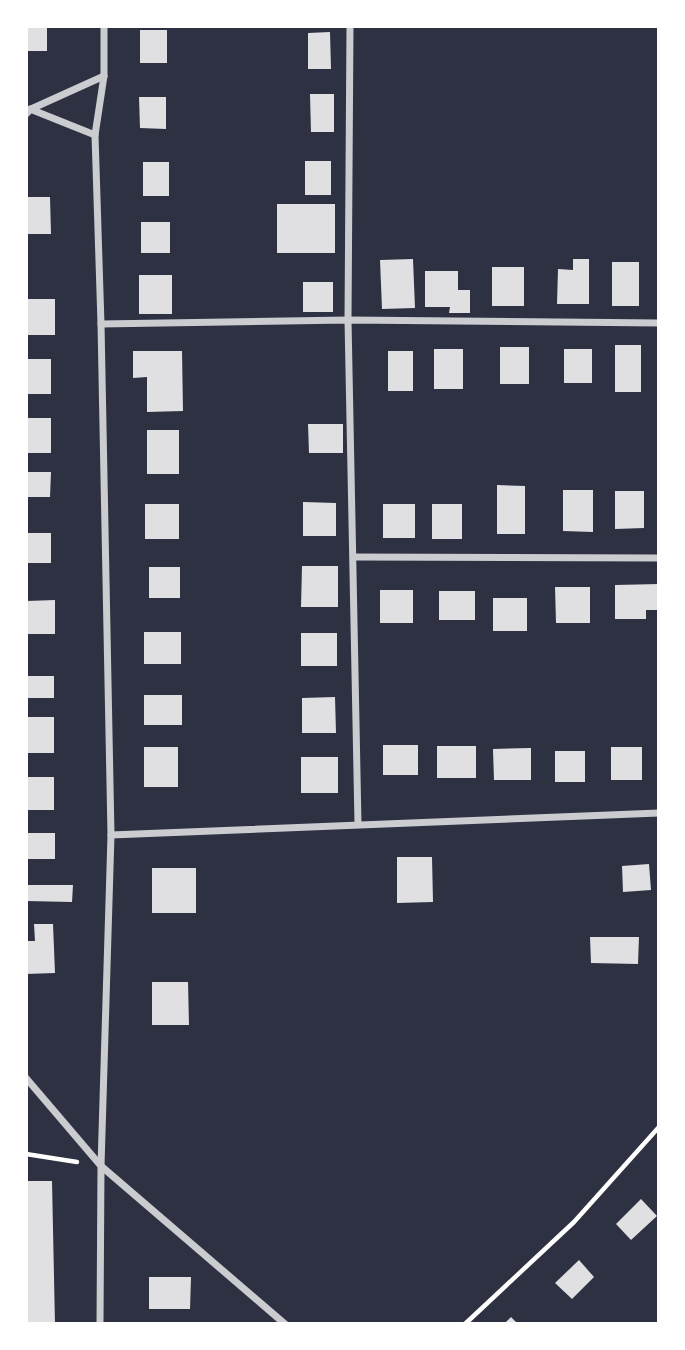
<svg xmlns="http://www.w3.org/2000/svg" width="685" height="1350" font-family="Roboto,sans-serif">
  <rect width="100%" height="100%" fill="#2d3142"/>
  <g fill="#e0e0e3">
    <rect x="26" y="26" width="21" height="25"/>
    <rect x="140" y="30" width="27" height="33"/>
    <path d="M330 32 331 69H308V33Z"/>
    <path d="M310 94H334V132H311Z"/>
    <path d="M139 97H166V129L140 128Z"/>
    <rect x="305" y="161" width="26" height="34"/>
    <rect x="143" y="162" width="26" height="34"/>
    <path d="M26 197H50L51 234H26Z"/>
    <rect x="277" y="204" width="58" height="49"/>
    <rect x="141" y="222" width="29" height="31"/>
    <path d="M413 259 415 308 382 309 380 260Z"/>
    <path d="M573 259H589V304H557L558 269 573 270Z"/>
    <rect x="612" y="262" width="27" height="44"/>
    <rect x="492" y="267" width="32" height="39"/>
    <path d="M425 271H458V290H470V313H449L450 307H425Z"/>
    <rect x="139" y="275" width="33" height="39"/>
    <rect x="303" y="282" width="30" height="30"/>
    <rect x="26" y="299" width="29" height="36"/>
    <rect x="615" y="345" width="26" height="47"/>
    <rect x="500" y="347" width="29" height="37"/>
    <rect x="434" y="349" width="29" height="40"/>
    <rect x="564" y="349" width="28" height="34"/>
    <path d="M133 351H182L183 411 147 412V377L133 378Z"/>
    <rect x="388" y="351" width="25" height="40"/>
    <rect x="26" y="359" width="25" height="35"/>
    <rect x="26" y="418" width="25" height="35"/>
    <path d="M308 424H343V453H309Z"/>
    <rect x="147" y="430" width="32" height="44"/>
    <path d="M26 472H51L50 497H26Z"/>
    <path d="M497 485 525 486V534H497Z"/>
    <path d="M563 490H593V532L563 531Z"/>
    <path d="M615 491H644V528L615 529Z"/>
    <path d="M303 502 336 503V536H303Z"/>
    <rect x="145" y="504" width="34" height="35"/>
    <rect x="383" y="504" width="32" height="34"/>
    <rect x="432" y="504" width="30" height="35"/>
    <rect x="26" y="533" width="25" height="30"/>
    <path d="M302 566H338V607H301Z"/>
    <rect x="149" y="567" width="31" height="31"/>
    <path d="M659 584V610H646V619H615V585Z"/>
    <path d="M555 587H590V623H556Z"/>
    <rect x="380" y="590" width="33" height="33"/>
    <rect x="439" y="591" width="36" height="29"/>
    <rect x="493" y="598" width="34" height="33"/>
    <path d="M55 600V634H26V601Z"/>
    <rect x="144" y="632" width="37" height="32"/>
    <rect x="301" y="633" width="36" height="33"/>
    <rect x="26" y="676" width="28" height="22"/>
    <rect x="144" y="695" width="38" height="30"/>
    <path d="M335 697 336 733H302V698Z"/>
    <rect x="26" y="717" width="28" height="36"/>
    <rect x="383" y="745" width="35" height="30"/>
    <rect x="437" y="746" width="39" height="32"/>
    <rect x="144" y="747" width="34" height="40"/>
    <rect x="611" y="747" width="31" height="33"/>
    <path d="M531 748V780H494L493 749Z"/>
    <rect x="555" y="751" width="30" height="31"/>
    <rect x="301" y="757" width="37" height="36"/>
    <rect x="26" y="777" width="28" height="33"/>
    <rect x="26" y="833" width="29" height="26"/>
    <path d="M397 857H432L433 902 397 903Z"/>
    <path d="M649 864 651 890 623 892 622 866Z"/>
    <rect x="152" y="868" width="44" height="45"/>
    <path d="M26 885H73L72 902 26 901Z"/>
    <path d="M34 924H53L55 973 26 974V941H35Z"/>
    <path d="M590 937H639L638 964 591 963Z"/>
    <path d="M152 982H188L189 1025H152Z"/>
    <path d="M26 1181H52L55 1324H26Z"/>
    <path d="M641 1199 657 1216 631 1240 616 1224Z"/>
    <path d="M579 1260 594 1277 572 1299 555 1283Z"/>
    <path d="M149 1277H191L190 1309H149Z"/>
    <path d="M511 1317 518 1324H504Z"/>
  </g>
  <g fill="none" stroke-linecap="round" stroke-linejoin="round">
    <g stroke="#fff" stroke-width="4.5">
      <path d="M26 1154 77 1162"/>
      <path d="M465 1324 574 1222 659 1127"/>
    </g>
    <g stroke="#caccd0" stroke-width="7">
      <path d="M350 26 348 320 358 824"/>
      <path d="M30 109 95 135"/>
      <path d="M26 114 31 109 104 76"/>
      <path d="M101 324 348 320 659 323"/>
      <path d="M354 557 659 558"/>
      <path d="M111 835 659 813"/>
      <path d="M26 1078 101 1166 285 1324"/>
      <path d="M100 1324 101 1166 111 835 101 324 95 135 104 76V26"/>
    </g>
  </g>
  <rect width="685" height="1350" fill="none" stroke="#ffffff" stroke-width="56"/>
</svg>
